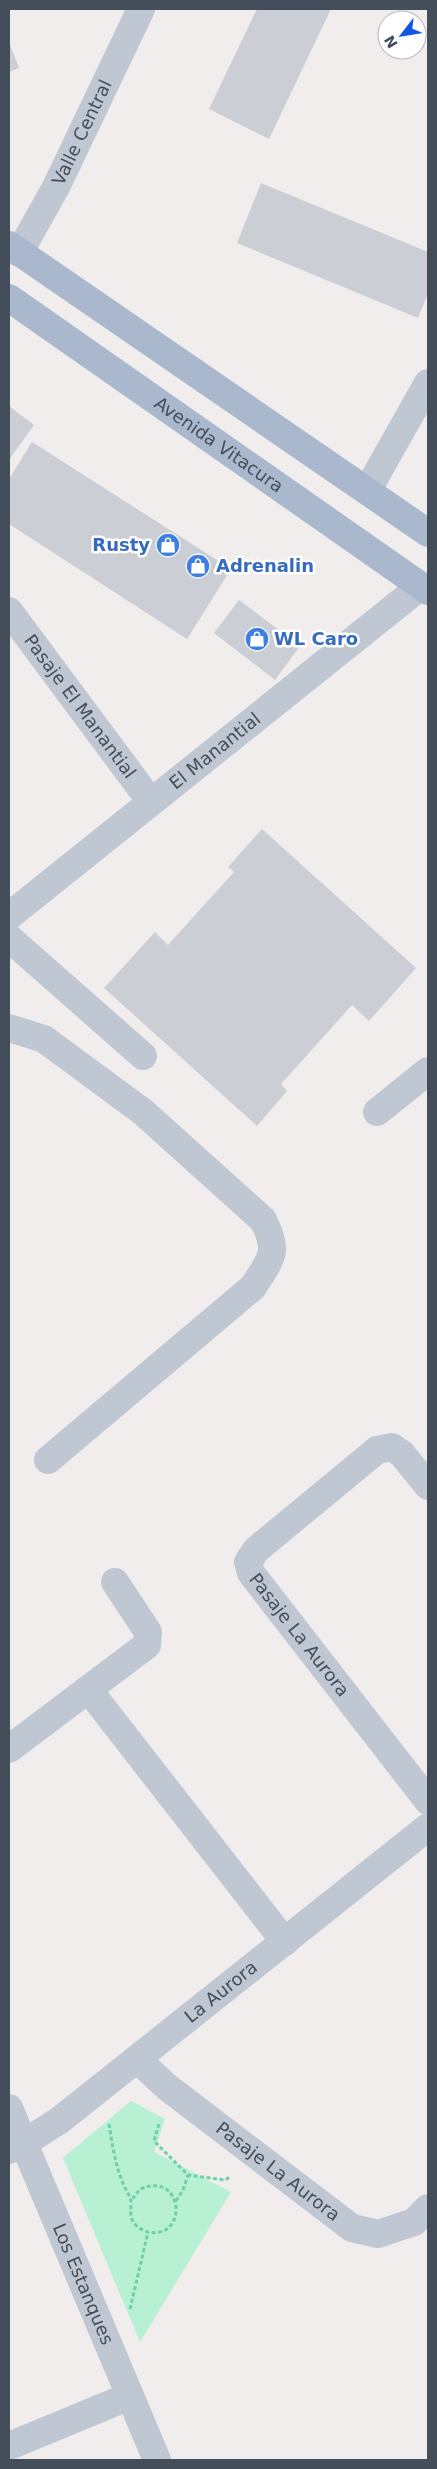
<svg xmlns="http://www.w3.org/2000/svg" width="437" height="2469" font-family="'DejaVu Sans',sans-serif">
  <rect width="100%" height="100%" fill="#f0edec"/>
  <path fill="#b8f0d4" d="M131 2101 165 2119 154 2152 231 2192 140 2342 63 2158Z"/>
  <g fill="#cbced5">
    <path d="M257 9H331L269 139 209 109Z"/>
    <path d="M9 42 19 68 9 72Z"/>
    <path d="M261 183 428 252V293L418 318 237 243Z"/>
    <path d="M9 406 34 425 9 460Z"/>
    <path d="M32 442 231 569 187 639 9 524V479Z"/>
    <path d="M239 600 300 646 275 680 214 633Z"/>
    <path d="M262 829 416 968 369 1021 352 1005 281 1084 287 1091 257 1126 104 988 155 932 168 945 234 872 228 867Z"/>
  </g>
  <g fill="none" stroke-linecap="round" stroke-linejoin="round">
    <g stroke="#6ed0aa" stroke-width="3" stroke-dasharray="4 2.5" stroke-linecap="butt">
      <path d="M109 2124C112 2143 115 2163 122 2181 124 2187 130 2195 131 2202 131 2210 129 2217 135 2224 138 2228 144 2231 148 2232 189 2240 184 2170 140 2189L131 2201"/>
      <path d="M159 2124 154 2141 188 2175 225 2180 230 2177"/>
      <path d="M176 2201 183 2190 188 2175"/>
      <path d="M130 2309 148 2232"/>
    </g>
    <g stroke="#bfc7d3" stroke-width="28">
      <path id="s1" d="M19 253 56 187 141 9"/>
      <path d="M367 491 428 383"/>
      <path id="s2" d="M9 611 151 802"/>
      <path id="s3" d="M9 916 421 586"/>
      <path d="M9 938 143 1056"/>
      <path d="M9 1028 44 1039 143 1112 263 1220C280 1253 271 1258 253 1287L48 1460"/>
      <path d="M377 1112 428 1071"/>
      <path id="s4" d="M428 1486 402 1454 392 1447 377 1450 256 1550 248 1562 251 1573 428 1801"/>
      <path d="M88 1689 285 1942"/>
      <path d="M9 1749 147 1645 148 1632 115 1582"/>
      <path id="s5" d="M138 2060 167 2087 352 2228 378 2234 414 2222 428 2208"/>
      <path id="s6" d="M9 2108 157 2460"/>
      <path id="s7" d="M9 2150 24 2143 60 2120 428 1827"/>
      <path d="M9 2446 130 2396"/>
    </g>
    <g stroke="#aab8cd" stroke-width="28">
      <path d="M9 245 428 533"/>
      <path id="s8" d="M9 298 428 591"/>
    </g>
  </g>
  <defs>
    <g id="shop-disc" transform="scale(1.25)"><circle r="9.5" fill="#3f7fe0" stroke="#fff"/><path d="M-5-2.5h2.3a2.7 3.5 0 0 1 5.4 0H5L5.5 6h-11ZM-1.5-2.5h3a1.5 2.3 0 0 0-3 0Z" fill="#fff"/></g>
  </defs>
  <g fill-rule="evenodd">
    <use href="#shop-disc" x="168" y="545"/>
    <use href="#shop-disc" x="198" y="566"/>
    <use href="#shop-disc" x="257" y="639"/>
  </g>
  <g text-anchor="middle" stroke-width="5" stroke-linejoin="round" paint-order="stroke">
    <g font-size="18" fill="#444e5b" stroke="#fff">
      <text dy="6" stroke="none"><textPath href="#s1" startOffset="136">Valle Central</textPath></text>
      <text dy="6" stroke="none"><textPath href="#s8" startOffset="256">Avenida Vitacura</textPath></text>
      <text dy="6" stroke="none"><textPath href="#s2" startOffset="119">Pasaje El Manantial</textPath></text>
      <text dy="6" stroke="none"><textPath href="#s3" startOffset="264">El Manantial</textPath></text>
      <text dy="6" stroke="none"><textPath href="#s4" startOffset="330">Pasaje La Aurora</textPath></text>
      <text dy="6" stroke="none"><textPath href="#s7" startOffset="265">La Aurora</textPath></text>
      <text dy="6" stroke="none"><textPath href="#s5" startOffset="179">Pasaje La Aurora</textPath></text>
      <text dy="6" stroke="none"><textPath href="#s6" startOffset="191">Los Estanques</textPath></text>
    </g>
    <g font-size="18" font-weight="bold" fill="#366cbe" stroke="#fff" text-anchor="start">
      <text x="150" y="551" text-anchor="end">Rusty</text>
      <text x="216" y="572">Adrenalin</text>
      <text x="274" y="645">WL Caro</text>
    </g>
  </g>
  <rect width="437" height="2469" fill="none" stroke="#444e5b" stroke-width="20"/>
  <g transform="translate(402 35) rotate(239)"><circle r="24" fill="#ffffff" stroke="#b4b8bd"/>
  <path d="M0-4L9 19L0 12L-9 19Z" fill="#1057e5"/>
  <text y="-8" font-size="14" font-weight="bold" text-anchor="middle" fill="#444e5b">N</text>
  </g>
</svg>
